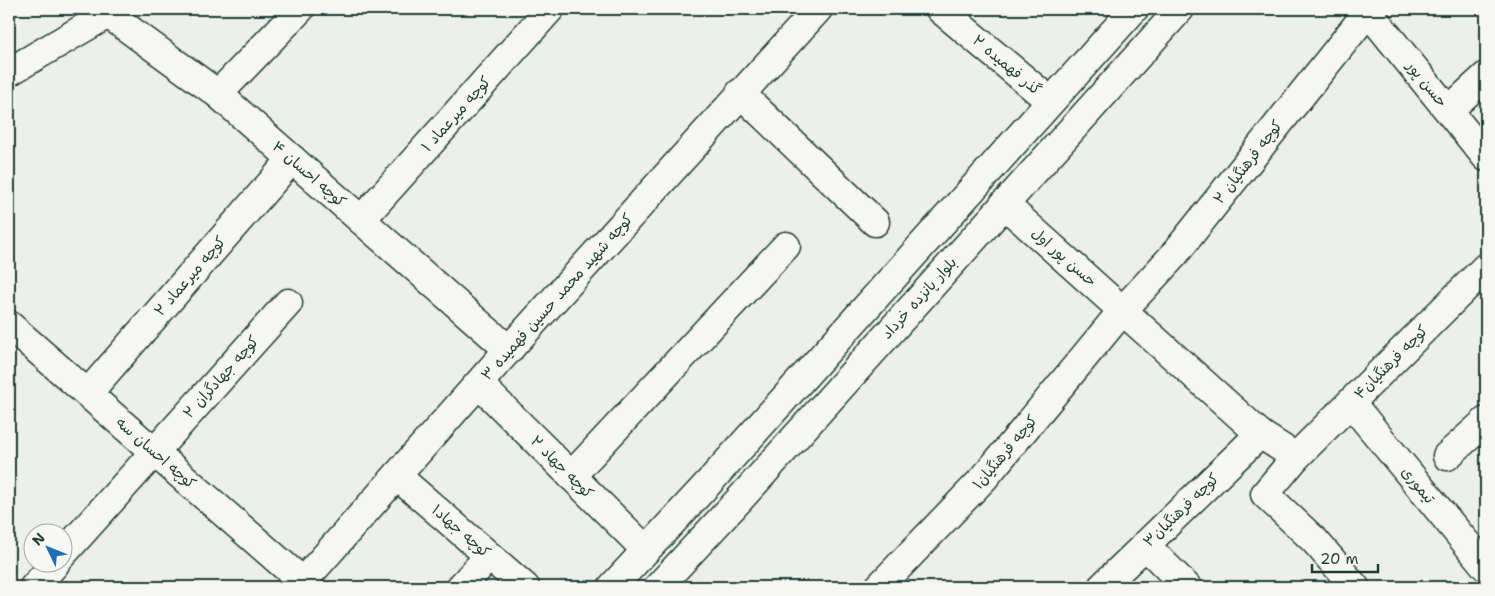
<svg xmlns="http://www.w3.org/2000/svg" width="1495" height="596" font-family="'Shantell Sans','Playpen Sans Arabic',sans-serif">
  <rect width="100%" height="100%" fill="#edefea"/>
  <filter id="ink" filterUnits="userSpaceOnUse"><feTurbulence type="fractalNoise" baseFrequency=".02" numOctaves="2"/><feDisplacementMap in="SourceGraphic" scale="10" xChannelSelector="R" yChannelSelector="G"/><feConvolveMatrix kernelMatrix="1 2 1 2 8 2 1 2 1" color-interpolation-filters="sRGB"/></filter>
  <g filter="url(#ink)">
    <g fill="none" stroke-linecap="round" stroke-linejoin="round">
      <g stroke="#1f3d34" stroke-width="31">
        <g id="minor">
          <path d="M101 9 218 94 509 350"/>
          <path d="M940 9 1050 101"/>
          <path d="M1366 9 1486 157"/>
          <path d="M9 72 108 14"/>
          <path d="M740 93 875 222"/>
          <path d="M218 94 300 9"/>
          <path d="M1449 110 1486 76"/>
          <path d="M1004 204 1260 434 1296 457"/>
          <path d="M361 220 550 9"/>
          <path d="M9 325 303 582"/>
          <path d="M479 384 646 550"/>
          <path d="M88 393 292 159"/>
          <path d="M1351 403 1486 567"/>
          <path d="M1447 456 1486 421"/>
          <path d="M397 476 525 587"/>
          <path d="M571 476 786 246"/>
          <path d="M1145 545 1187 587"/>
          <path d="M62 555 288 303"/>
          <path d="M34 587 55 564"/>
          <path d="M298 587 502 357 818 9"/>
          <path d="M461 587 489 556"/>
          <path d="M879 587 984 478 1123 310 1173 256 1370 9"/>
          <path d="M1102 587 1260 434"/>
          <path d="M1355 587 1315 541 1265 494 1296 457 1486 267"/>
        </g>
      </g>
      <g stroke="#1f3d34" stroke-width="31">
        <g id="major">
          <path d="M612 587 713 478 1134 9"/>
          <path d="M658 587 740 499 1180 9"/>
        </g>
      </g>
      <use href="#minor" stroke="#f6f6f2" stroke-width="28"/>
      <use href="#major" stroke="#f6f6f2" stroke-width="28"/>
    </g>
  </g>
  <g text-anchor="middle" stroke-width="4" stroke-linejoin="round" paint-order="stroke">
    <g font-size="15" fill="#1f3d34" stroke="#f6f6f2">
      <text transform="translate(1007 65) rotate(40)" y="5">گذر فهمیده ۲</text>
      <text transform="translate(1427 84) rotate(51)" y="5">حسن پور</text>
      <text transform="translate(456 114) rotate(-48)" y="5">کوچه میرعماد ۱</text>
      <text transform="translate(1248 162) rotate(-52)" y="5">کوچه فرهنگیان ۲</text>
      <text transform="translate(309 174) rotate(41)" y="5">کوچه احسان ۴</text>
      <text transform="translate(1064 257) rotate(41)" y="5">حسن پور اول</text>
      <text transform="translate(190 276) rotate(-49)" y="5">کوچه میرعماد ۲</text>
      <text transform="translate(557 297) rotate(-48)" y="5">کوچه شهید محمد حسین فهمیده ۳</text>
      <text transform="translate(919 298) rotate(-48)" y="5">بلوار پانزده خرداد</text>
      <text transform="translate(1391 362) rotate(-45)" y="5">کوچه فرهنگیان۴</text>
      <text transform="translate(221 377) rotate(-48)" y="5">کوچه جهادگران ۲</text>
      <text transform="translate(1005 452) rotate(-50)" y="5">کوچه فرهنگیان۱</text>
      <text transform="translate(156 453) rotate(41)" y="5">کوچه احسان سه</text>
      <text transform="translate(562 467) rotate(45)" y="5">کوچه جهاد ۲</text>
      <text transform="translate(1418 485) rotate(50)" y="5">تیموری</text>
      <text transform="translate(1181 510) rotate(-44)" y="5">کوچه فرهنگیان۳</text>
      <text transform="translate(461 531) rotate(41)" y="5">کوچه جهاد۱</text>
    </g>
  </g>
  <rect width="1495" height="596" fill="none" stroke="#f6f6f2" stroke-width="30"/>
  <rect x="15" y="15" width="1465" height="566" fill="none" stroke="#1f3d34" stroke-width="2" filter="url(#ink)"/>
  <g transform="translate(48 548) rotate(313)"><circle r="24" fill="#f6f6f2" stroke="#a0aca6"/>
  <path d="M0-4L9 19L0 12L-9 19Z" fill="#1f6fb2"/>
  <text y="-8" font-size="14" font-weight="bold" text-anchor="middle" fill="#1f3d34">N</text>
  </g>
  <path d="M1312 564v8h66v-8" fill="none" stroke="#1f3d34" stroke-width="2.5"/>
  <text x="1320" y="564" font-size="15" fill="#1f3d34" stroke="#f6f6f2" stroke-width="4" paint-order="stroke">20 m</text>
</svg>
